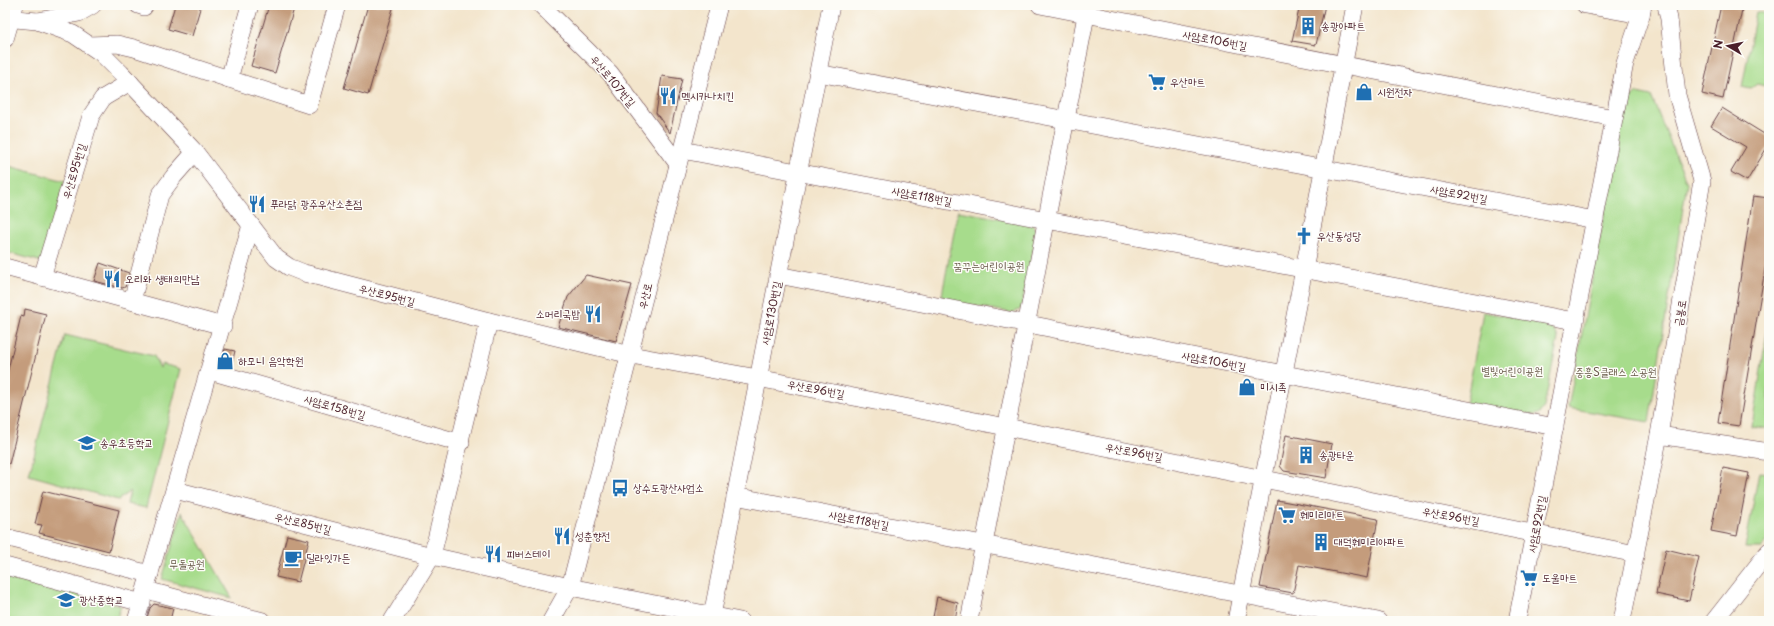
<svg xmlns="http://www.w3.org/2000/svg" width="1774" height="626" font-family="'Playpen Sans','Poor Story',sans-serif">
  <rect width="100%" height="100%" fill="#fdfcf7"/>
  <filter id="ink" filterUnits="userSpaceOnUse"><feTurbulence type="fractalNoise" baseFrequency=".025" numOctaves="2"/><feDisplacementMap in="SourceGraphic" scale="8" xChannelSelector="R" yChannelSelector="G"/><feConvolveMatrix kernelMatrix="1 2 1 2 8 2 1 2 1" color-interpolation-filters="sRGB"/></filter>
  <filter id="wash" filterUnits="userSpaceOnUse"><feTurbulence type="fractalNoise" baseFrequency=".012" numOctaves="4" result="noise"/><feDisplacementMap in="SourceGraphic" scale="16" xChannelSelector="R" yChannelSelector="G"/><feGaussianBlur stdDeviation="0.9" result="paint"/><feColorMatrix in="noise" values="0 0 0 0 0 0 0 0 0 0 0 0 0 0 0 0 0 1.4 0 .05"/><feComposite in="paint" operator="in"/></filter>
  <g filter="url(#wash)">
    <rect width="100%" height="100%" fill="#f3e5cc"/>
    <g fill="#a7dc8c" stroke="#787e5c">
      <path d="M1756 12 1769 14V87L1757 84 1750 89 1742 87Z"/>
      <path d="M1637 93 1651 96 1687 183 1649 422 1568 408 1625 103Z"/>
      <path d="M5 165 65 181 43 262 5 252Z"/>
      <path d="M958 211 1032 224 1037 233 1021 309 1013 313 941 300Z"/>
      <path d="M1483 312 1544 323C1551 326 1555 330 1558 338L1544 407 1539 414 1534 415 1466 404Z"/>
      <path d="M1769 319V429L1752 426Z"/>
      <path d="M65 335 154 356 160 368 162 364 181 369 146 508 127 504 130 491 118 500 29 475Z"/>
      <path d="M1759 472 1769 473V536L1762 548H1745Z"/>
      <path d="M182 512 232 598 162 579Z"/>
      <path d="M8 575 121 606 116 621H5V585Z"/>
    </g>
    <g id="blocks">
      <g fill="#c49c7b">
        <path d="M175 5H201L192 36 168 29Z"/>
        <path d="M269 5H295L275 73 251 66Z"/>
        <path d="M368 5H394L368 95 344 88Z"/>
        <path d="M1300 5H1325L1316 45 1292 41Z"/>
        <path d="M1721 5H1743L1723 99 1702 94Z"/>
        <path d="M662 76 682 79 670 133 656 113Z"/>
        <path d="M1722 108 1769 137V144L1747 181 1731 172 1746 147 1711 126Z"/>
        <path d="M1753 196 1769 198V245L1739 426 1718 423Z"/>
        <path d="M100 263 129 273 125 287 122 288 94 281Z"/>
        <path d="M586 275 632 285 616 341 558 327 568 297Z"/>
        <path d="M25 309 46 314 9 464 5 463V382L21 316 24 317Z"/>
        <path d="M225 349 235 351 231 367 221 364Z"/>
        <path d="M1286 435 1332 444 1326 478 1284 471 1280 466Z"/>
        <path d="M1723 468 1749 473 1737 536 1711 531Z"/>
        <path d="M43 491 119 510 109 551 39 533 42 525 35 524Z"/>
        <path d="M1277 500 1378 519 1367 578 1299 565 1293 593 1260 587Z"/>
        <path d="M287 535 309 540 298 582 276 577Z"/>
        <path d="M1666 549 1699 557 1689 601 1656 594Z"/>
        <path d="M937 597 958 603 955 621 933 617Z"/>
        <path d="M154 604 173 608 170 621H146L150 608Z"/>
      </g>
    </g>
  </g>
  <g filter="url(#ink)">
    <use href="#blocks" fill-opacity="0" stroke="#633d43" stroke-width="1"/>
    <g fill="none" stroke-linecap="round" stroke-linejoin="round">
      <g stroke="#633d43" stroke-width="18">
        <g id="minor">
          <path d="M138 5 144 7 145 5"/>
          <path d="M541 5 610 73 678 164"/>
          <path d="M1040 5 1614 118"/>
          <path d="M1585 5 1641 15 1643 5"/>
          <path d="M5 18 37 21 73 34 101 53 121 73 195 152 276 258 289 267 304 273 489 321 631 355 758 378 1006 427 1636 554"/>
          <path d="M38 21 79 13 93 5"/>
          <path d="M5 39 15 5"/>
          <path d="M89 45 117 44 134 48 309 105 337 5"/>
          <path d="M818 73 1595 220"/>
          <path d="M229 79 250 5"/>
          <path d="M682 150 1574 321"/>
          <path d="M5 267 223 326"/>
          <path d="M778 275 1555 427"/>
          <path d="M42 277 91 116 103 98 130 82"/>
          <path d="M132 301 160 195 174 176 195 152"/>
          <path d="M210 371 461 443"/>
          <path d="M1659 435 1769 452"/>
          <path d="M175 490 432 556 570 587 740 621"/>
          <path d="M735 496 1378 621"/>
          <path d="M5 537 150 574"/>
          <path d="M5 566 142 603"/>
          <path d="M146 590 263 621"/>
          <path d="M136 621 251 225"/>
          <path d="M392 621 432 556 489 321"/>
          <path d="M551 621 570 587 719 5"/>
          <path d="M711 621 831 5"/>
          <path d="M969 621 1088 5"/>
          <path d="M1236 621 1355 5"/>
          <path d="M1517 621 1625 63 1641 15"/>
          <path d="M1622 621 1659 435 1702 181 1677 95 1669 19 1666 5"/>
          <path d="M1714 621 1769 551"/>
        </g>
      </g>
      <use href="#minor" stroke="#fff" stroke-width="17"/>
    </g>
  </g>
  <defs>
    <g id="building-bare" transform="scale(1.38)"><path d="M-4-6H4V6H1V3H-1V6H-4ZM-2.5-4.3h1.7v1.8h-1.7ZM.8-4.3h1.7v1.8H.8ZM-2.5-1h1.7V.8h-1.7ZM.8-1h1.7V.8H.8Z" fill="#1f6fb2" stroke="#fdfcf7" stroke-width="2.5" paint-order="stroke"/></g>
    <g id="supermarket-bare" transform="scale(1.38)"><path d="M-6-5.5h2.5l.6 2H6L4.5 2H-2.5L-4.4-4H-6ZM-1.5 3.2a1.3 1.3 0 1 0 .1 0ZM3 3.2a1.3 1.3 0 1 0 .1 0Z" fill="#1f6fb2" stroke="#fdfcf7" stroke-width="2.5" paint-order="stroke"/></g>
    <g id="shop-bare" transform="scale(1.38)"><path d="M-5-2.5h2.3a2.7 3.5 0 0 1 5.4 0H5L5.5 6h-11ZM-1.5-2.5h3a1.5 2.3 0 0 0-3 0Z" fill="#1f6fb2" stroke="#fdfcf7" stroke-width="2.5" paint-order="stroke"/></g>
    <g id="restaurant-bare" transform="scale(1.38)"><path d="M-5-6h1v4h1v-4h1v4h1v-4h1v5L-1.5 .5V6h-2V.5L-5-1ZM5-6V6H3V1.5H1.5Q1.5-4 5-6Z" fill="#1f6fb2" stroke="#fdfcf7" stroke-width="2.5" paint-order="stroke"/></g>
    <g id="church-bare" transform="scale(1.38)"><path d="M-1.2-6h2.4v3.5h3.3v2.4h-3.3V6h-2.4V-.1h-3.3v-2.4h3.3Z" fill="#1f6fb2" stroke="#fdfcf7" stroke-width="2.5" paint-order="stroke"/></g>
    <g id="school-bare" transform="scale(1.38)"><path d="M0-5L7-2L0 1L-7-2ZM-4 1L0 2.5L4 1V4Q0 6-4 4Z" fill="#1f6fb2" stroke="#fdfcf7" stroke-width="2.5" paint-order="stroke"/></g>
    <g id="bus-bare" transform="scale(1.38)"><path d="M-5-6H5V4H4V6H2V4H-2V6H-4V4H-5ZM-3.5-4V0h7V-4ZM-3.5 1.2v1.5H-2V1.2ZM2 1.2v1.5H3.5V1.2Z" fill="#1f6fb2" stroke="#fdfcf7" stroke-width="2.5" paint-order="stroke"/></g>
    <g id="cafe-bare" transform="scale(1.38)"><path d="M-5.5-4.5H6V0H3Q3 3.5 0 3.5H-2.5Q-5.5 3.5-5.5 0ZM3-3.2v2h1.7v-2ZM-6 4.5H4V6H-6Z" fill="#1f6fb2" stroke="#fdfcf7" stroke-width="2.5" paint-order="stroke"/></g>
  </defs>
  <g fill-rule="evenodd">
    <use href="#building-bare" x="1308" y="26"/>
    <use href="#supermarket-bare" x="1157" y="82"/>
    <use href="#shop-bare" x="1364" y="92"/>
    <use href="#restaurant-bare" x="668" y="96"/>
    <use href="#restaurant-bare" x="257" y="204"/>
    <use href="#church-bare" x="1304" y="236"/>
    <use href="#restaurant-bare" x="112" y="279"/>
    <use href="#restaurant-bare" x="593" y="314"/>
    <use href="#shop-bare" x="225" y="361"/>
    <use href="#shop-bare" x="1247" y="387"/>
    <use href="#school-bare" x="87" y="443"/>
    <use href="#building-bare" x="1306" y="455"/>
    <use href="#bus-bare" x="620" y="488"/>
    <use href="#supermarket-bare" x="1287" y="515"/>
    <use href="#restaurant-bare" x="562" y="536"/>
    <use href="#building-bare" x="1321" y="542"/>
    <use href="#restaurant-bare" x="493" y="554"/>
    <use href="#cafe-bare" x="293" y="558"/>
    <use href="#supermarket-bare" x="1529" y="578"/>
    <use href="#school-bare" x="66" y="600"/>
  </g>
  <g text-anchor="middle" stroke-width="3" stroke-linejoin="round" paint-order="stroke">
    <g font-size="11" fill="#4a1f2b" stroke="#fdfcf7" text-anchor="start">
      <text x="1321" y="30">송광아파트</text>
      <text x="1170" y="86">우산마트</text>
      <text x="1377" y="96">시원전자</text>
      <text x="681" y="100">멕시카나치킨</text>
      <text x="270" y="208">푸라닭 광주우산소촌점</text>
      <text x="1317" y="240">우산동성당</text>
      <text x="125" y="283">오리와 생태의만남</text>
      <text x="580" y="318" text-anchor="end">소머리국밥</text>
      <text x="238" y="365">하모니 음악학원</text>
      <text x="1260" y="391">미시족</text>
      <text x="100" y="447">송우초등학교</text>
      <text x="1319" y="459">송광타운</text>
      <text x="633" y="492">상수도광산사업소</text>
      <text x="1300" y="519">훼미리마트</text>
      <text x="575" y="540">성춘향전</text>
      <text x="1334" y="546">대덕훼미리아파트</text>
      <text x="506" y="558">피버스테이</text>
      <text x="306" y="562">딜라잇가든</text>
      <text x="1542" y="582">도울마트</text>
      <text x="79" y="604">광산중학교</text>
    </g>
    <g font-size="11" fill="#4a1f2b" stroke="#fdfcf7">
      <text transform="translate(1215 40) rotate(11)" y="4">사암로106번길</text>
      <text transform="translate(613 81) rotate(50)" y="4">우산로107번길</text>
      <text transform="translate(74 171) rotate(-73)" y="4">우산로95번길</text>
      <text transform="translate(1459 194) rotate(11)" y="4">사암로92번길</text>
      <text transform="translate(922 196) rotate(11)" y="4">사암로118번길</text>
      <text transform="translate(387 295) rotate(15)" y="4">우산로95번길</text>
      <text transform="translate(645 296) rotate(-76)" y="4">우산로</text>
      <text transform="translate(771 313) rotate(-79)" y="4">사암로130번길</text>
      <text transform="translate(1680 313) rotate(-80)" y="4">금봉로</text>
      <text transform="translate(1214 361) rotate(11)" y="4">사암로106번길</text>
      <text transform="translate(816 389) rotate(11)" y="4">우산로96번길</text>
      <text transform="translate(335 407) rotate(16)" y="4">사암로158번길</text>
      <text transform="translate(1134 452) rotate(11)" y="4">우산로96번길</text>
      <text transform="translate(1451 516) rotate(11)" y="4">우산로96번길</text>
      <text transform="translate(859 520) rotate(11)" y="4">사암로118번길</text>
      <text transform="translate(303 523) rotate(14)" y="4">우산로85번길</text>
      <text transform="translate(1537 524) rotate(-79)" y="4">사암로92번길</text>
    </g>
    <g font-size="11" fill="#665848" stroke="#fdfcf7">
      <text x="989" y="270">꿈꾸는어린이공원</text>
      <text x="1512" y="375">별빛어린이공원</text>
      <text x="1616" y="376">중흥S클래스 소공원</text>
      <text x="187" y="568">무돌공원</text>
    </g>
  </g>
  <rect width="1774" height="626" fill="none" stroke="#fdfcf7" stroke-width="20"/>
  <g transform="translate(1728 46) rotate(279)" stroke="#fdfcf7" stroke-width="3" paint-order="stroke">
  <path d="M0-3L7 15L0 10L-7 15Z" fill="#4a1f2b"/>
  <text y="-6" font-size="11" font-weight="bold" text-anchor="middle" fill="#4a1f2b">N</text>
  </g>
</svg>
